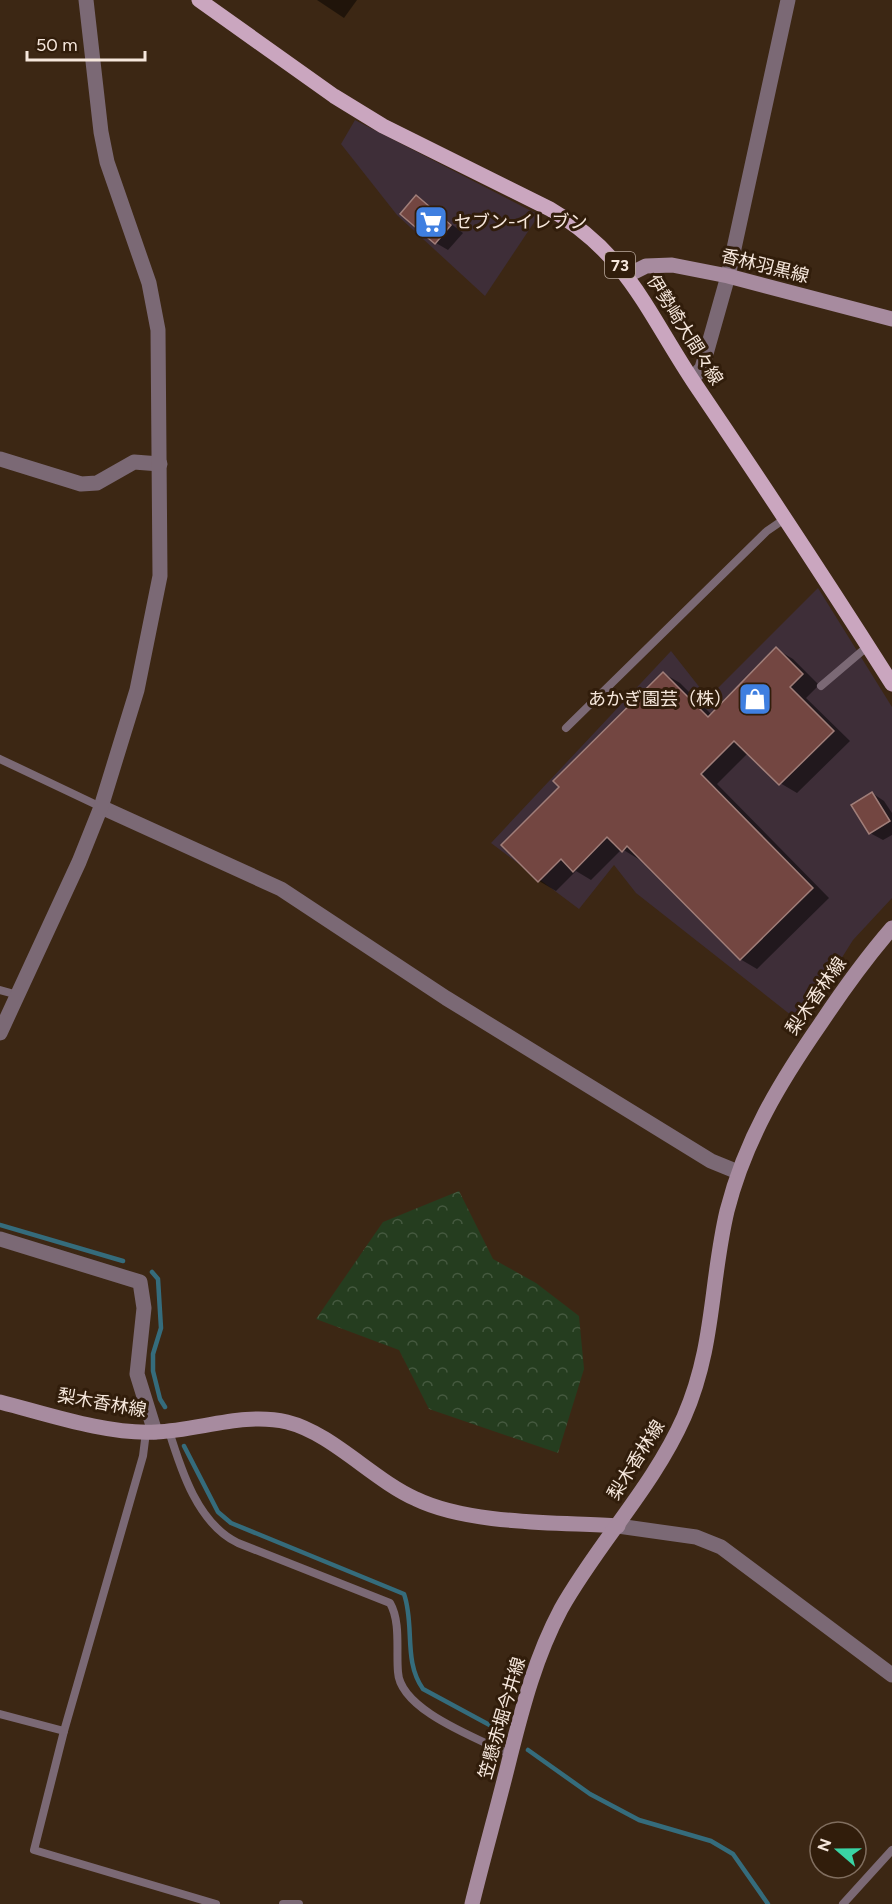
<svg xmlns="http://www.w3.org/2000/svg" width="892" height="1904" font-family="Figtree,'Noto Sans JP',sans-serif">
  <defs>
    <pattern id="forest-crowns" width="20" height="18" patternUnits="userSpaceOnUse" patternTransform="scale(1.5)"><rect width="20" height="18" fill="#253d1f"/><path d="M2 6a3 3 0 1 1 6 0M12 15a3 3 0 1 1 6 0" fill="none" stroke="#45593f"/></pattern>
  </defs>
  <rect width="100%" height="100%" fill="#3c2714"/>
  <g fill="#3e2e38">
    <path d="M355 120 539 215 485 296 397 215 341 144Z"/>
    <path d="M818 588 892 707V898L853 940 801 1023 636 893 614 865 579 909 491 843 671 651 708 698Z"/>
  </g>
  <path fill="url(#forest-crowns)" d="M459 1191 493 1259 536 1283 579 1316 584 1369 558 1453 429 1409 399 1350 316 1319 383 1222Z"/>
  <g fill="#0007">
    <path d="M317 0H357L344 18Z"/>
    <path d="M416 197 463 233 448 250 436 243Z"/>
    <path d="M776 649 793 659 819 685 806 698 850 741 797 793 780 783 748 753 717 784 829 898 757 969 740 959 642 858 640 860 622 849 591 880 576 871 556 891 539 881 504 845 561 787 663 673 680 683 712 715Z"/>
    <path d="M872 793 884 801 892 813V835L883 840 870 833Z"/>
  </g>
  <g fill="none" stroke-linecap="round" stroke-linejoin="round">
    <g stroke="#356c7c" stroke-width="4.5">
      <path d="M0 1225 123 1261"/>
      <path d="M152 1272 158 1279 161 1328 153 1354V1371L160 1399 165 1407"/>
      <path d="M184 1446 218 1512 231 1523 404 1594C415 1625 403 1661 423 1689L497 1729"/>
      <path d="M528 1750 590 1794 639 1820 711 1841 733 1854 768 1904"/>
    </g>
  </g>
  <g fill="#734641" stroke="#a07e79" stroke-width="1.5">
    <path d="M416 195 451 225 435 244 400 214Z"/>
    <path d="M776 647 803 674 790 687 834 731 779 785 734 741 701 774 813 888 740 960 627 846 622 852 607 837 573 872 561 859 538 882 501 845 559 787 553 781 663 672 708 717Z"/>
    <path d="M872 792 890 821 869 834 851 805Z"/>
  </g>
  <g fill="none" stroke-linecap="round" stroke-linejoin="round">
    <g stroke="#7b6975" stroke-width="8">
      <path d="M821 686 868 646"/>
      <path d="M566 728 767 531 786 518"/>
      <path d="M0 759 101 807"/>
      <path d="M0 990 18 995"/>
      <path d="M169 1431C181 1470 198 1524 238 1543L390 1603C401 1622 396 1651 398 1672 400 1711 480 1739 511 1755"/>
      <path d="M146 1432 143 1456 64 1731 34 1850 216 1904"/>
      <path d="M0 1714 64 1731"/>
      <path d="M283 1904H299"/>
      <path d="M843 1904 892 1850"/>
    </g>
    <g stroke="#7b6975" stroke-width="15">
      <path d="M692 379 702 368 728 276 788 0"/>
      <path d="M0 459 81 484 97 483 134 462 160 464"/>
      <path d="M101 807 281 889 446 998 711 1161 738 1172"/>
      <path d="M0 1033 79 862 101 807 137 690 160 576 158 330 149 283 107 162 101 132 86 0"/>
      <path d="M0 1239 140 1282 144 1308 137 1374 155 1432"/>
      <path d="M618 1526 696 1537 721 1547 892 1675"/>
    </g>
    <g stroke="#a78b9f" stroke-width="15">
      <path d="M628 275 646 266 672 265 728 276 892 319"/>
      <path d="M0 1402C47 1414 108 1435 156 1432 200 1430 244 1412 287 1422 332 1433 373 1480 416 1499 470 1525 558 1522 618 1526"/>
      <path d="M472 1904C484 1855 498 1806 510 1757 523 1705 536 1656 561 1609 598 1543 653 1487 684 1417 715 1346 710 1283 727 1211 745 1140 780 1082 821 1023 843 990 866 958 892 928"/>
    </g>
    <path stroke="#caa6bf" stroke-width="15" d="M199 0 334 96 383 126 550 209C628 254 648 314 695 384 762 483 828 583 892 684"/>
  </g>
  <defs>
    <g id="supermarket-square" transform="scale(1.725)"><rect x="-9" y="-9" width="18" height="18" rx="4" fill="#3f7fe0" stroke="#311d0b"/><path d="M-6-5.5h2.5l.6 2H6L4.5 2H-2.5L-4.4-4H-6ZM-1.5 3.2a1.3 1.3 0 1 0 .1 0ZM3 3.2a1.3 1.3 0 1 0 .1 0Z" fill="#fff"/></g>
    <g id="shop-square" transform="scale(1.725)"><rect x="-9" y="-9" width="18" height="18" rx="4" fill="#3f7fe0" stroke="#311d0b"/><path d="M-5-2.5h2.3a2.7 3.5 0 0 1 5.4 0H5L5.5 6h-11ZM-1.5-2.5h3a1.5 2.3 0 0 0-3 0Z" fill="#fff"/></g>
  </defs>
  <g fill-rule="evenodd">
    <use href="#supermarket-square" x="431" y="222"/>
    <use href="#shop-square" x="755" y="699"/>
  </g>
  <g text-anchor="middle" stroke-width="6" stroke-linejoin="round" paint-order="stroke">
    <rect fill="#311d0b" stroke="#bbaa9d" stroke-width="1.5" x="605" y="252" width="30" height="26" rx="4.5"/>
    <g font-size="16" font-weight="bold" fill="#f6e7dc">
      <text x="620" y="271">73</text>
    </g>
    <g font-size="18" fill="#f6e7dc" stroke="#311d0b" text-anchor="start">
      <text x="454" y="228">セブン-イレブン</text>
      <text x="732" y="705" text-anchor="end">あかぎ園芸（株）</text>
    </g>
    <g font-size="18" fill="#f6e7dc" stroke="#311d0b">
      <text transform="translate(765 266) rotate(14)" y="6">香林羽黒線</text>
      <text transform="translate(685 330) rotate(58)" y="6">伊勢崎大間々線</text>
      <text transform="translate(816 996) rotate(-55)" y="6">梨木香林線</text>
      <text transform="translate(102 1403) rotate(10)" y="6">梨木香林線</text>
      <text transform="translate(636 1460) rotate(-58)" y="6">梨木香林線</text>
      <text transform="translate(502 1718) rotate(-74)" y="6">笠懸赤堀今井線</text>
    </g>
  </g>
  <g transform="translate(838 1850) rotate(290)"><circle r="28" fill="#311d0b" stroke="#806e5f" stroke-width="1.5"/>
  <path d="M0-4.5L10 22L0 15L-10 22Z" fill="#3ad4a5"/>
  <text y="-9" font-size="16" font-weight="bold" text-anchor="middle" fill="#f6e7dc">N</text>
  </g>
  <path d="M27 51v9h118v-9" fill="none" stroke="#f6e7dc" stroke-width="3"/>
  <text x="36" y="51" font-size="18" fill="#f6e7dc" stroke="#311d0b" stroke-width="4.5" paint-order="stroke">50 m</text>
</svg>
